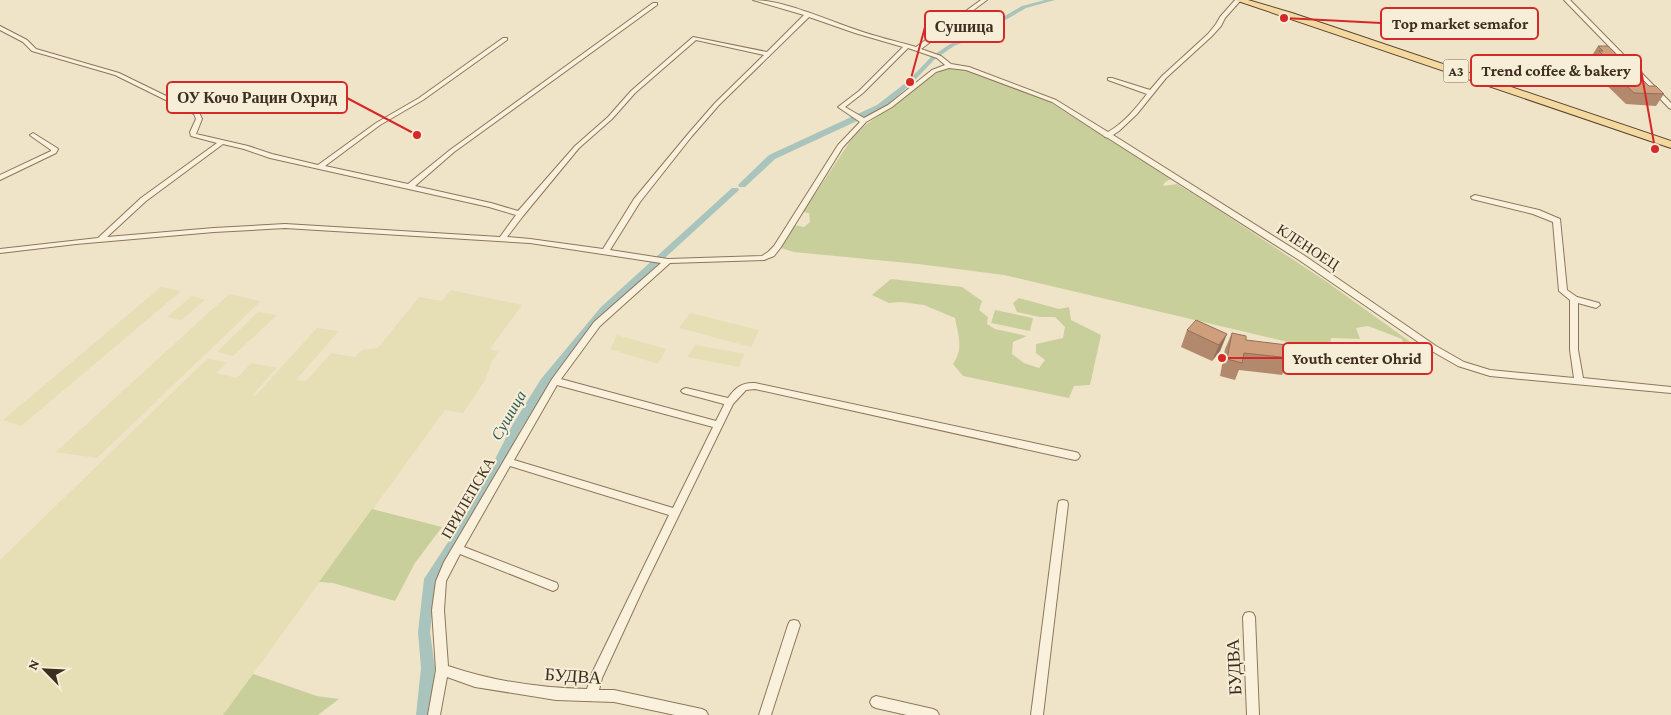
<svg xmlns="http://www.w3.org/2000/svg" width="1671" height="715" font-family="'Crimson Pro',serif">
  <rect width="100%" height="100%" fill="#f0e4c8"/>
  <g fill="#e6deb5">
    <path d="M161 287 181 291 21 426 3 420Z"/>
    <path d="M451 290 522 305 490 349 499 352 492 361 485 380 463 413 445 410 223 715H0V560L208 358 227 363 216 373 237 378 251 363 277 368 253 394 255 396 317 328 339 331 296 380 306 381 331 353 355 357 362 350 378 348 419 297 442 301Z"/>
    <path d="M229 294 261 301 97 458 56 452Z"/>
    <path d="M192 296 205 300 181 320 167 317Z"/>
    <path d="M258 312 277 315 233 356 217 352Z"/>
    <path d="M690 313 759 330 751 347 679 328Z"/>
    <path d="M617 335 666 349 658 364 610 349Z"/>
    <path d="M696 345 744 354 739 367 687 357Z"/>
  </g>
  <g fill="#c9cf9b">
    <path d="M954 68 967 71 1048 101 1171 179 1165 182 1163 186 1177 184 1217 209 1327 282 1423 351 1414 356 1403 349 1402 339 1368 326 1356 328 1360 339 1331 338 1330 348 1326 351 1004 275 918 264 794 252 781 248 795 225 804 227 810 222 809 213 803 212 851 140 863 127 932 76 943 69Z"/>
    <path d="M891 279 962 287 982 301 979 310 988 317 987 324 995 329 1027 336 1013 342 1012 354 1024 363 1039 368 1045 360 1036 353V344L1063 338 1065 327 1055 317H1040L1017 312 1013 303 1019 298 1059 309 1069 307 1071 320 1101 335 1090 385 1074 386 1069 398 963 376 953 364C964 348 958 335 955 318L924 305 901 302 889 303 872 295Z"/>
    <path d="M995 310 1033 318 1030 331 991 323Z"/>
    <path d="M372 509 442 527 415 563 395 601 333 583 319 582Z"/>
    <path d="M253 674 317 696 339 699 318 715H223Z"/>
  </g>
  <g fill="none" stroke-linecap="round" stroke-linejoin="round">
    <g fill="#a9c4bc" fill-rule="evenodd">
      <path d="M1045 0H1055L1026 8 976 37 954 46 935 59 912 83 883 109 775 159 745 187H739L738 185 769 155 877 105 908 81 931 57 950 44 972 35 1022 6Z"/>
      <path d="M732 188H738L739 190 607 311 549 385 521 429 477 516 436 580 430 632 435 668 430 715H416L421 668 418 632 424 579 469 510 513 424 541 379 601 307Z"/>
    </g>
    <g stroke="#8d765c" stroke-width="2">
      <g id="street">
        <path d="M753 0C784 0 827 20 857 30 876 37 896 41 916 47L981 0H987L921 49 941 56 951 64 969 67 1056 100 1108 132C1124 123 1136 108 1147 94L1108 80V78H1112L1150 90 1162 76 1208 34 1216 24 1220 17 1235 0H1241L1225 18 1221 26 1212 36 1166 78 1137 114 1119 131 1113 135 1305 256 1436 346 1464 362 1490 370 1574 378 1570 350V300L1559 291 1553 222 1533 214 1472 199 1471 197 1475 195 1539 210 1560 219 1567 290 1577 297 1599 303 1600 305 1596 308 1578 303V350L1583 378 1671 387V393L1490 376 1458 366 1430 350 1299 260 1108 138 1105 137 1104 136 1052 102 966 70 949 68 936 72 892 107 866 122 843 147 781 247 774 256 764 260 670 263 600 326 561 379 716 421 724 405V404L683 393 681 391 683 389 686 388 728 398C735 388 742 382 755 383L1075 452 1078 453 1080 456 1078 459 1075 460 755 389 746 390 733 404 643 589 602 678 599 690H614L702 709 706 711 708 715H675L614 702 556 700 475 687 447 677 440 715H428L436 670 432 610 436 581 444 562 552 379 594 322 661 263 530 243 285 228 214 232 76 244 0 253V249L98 238 141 198 217 143 191 136 190 132 196 119 194 114 115 75 32 51 23 42 0 30V26L27 40 36 49 119 73 199 112 202 119 196 134 248 146 272 154 318 165 376 123 419 98 503 38H507V40L423 100 380 125 325 166 408 184 450 150 653 3H657V5L454 152 415 186 491 203 518 211 575 146 608 117 631 91 693 37 767 52 804 15ZM809 17 855 33 903 47 859 91 838 107 860 122 838 145 774 246 768 252 762 256 668 259 610 250 640 202 692 136 719 105ZM696 40 764 55 715 103 688 134 634 199 603 249 530 239 507 237 523 216 579 148 612 119 635 93ZM908 48 937 58 945 65 932 70 888 105 864 118 845 107 863 93ZM223 144 244 149 270 158 489 207 516 215 500 237 285 224 214 228 107 237 146 201ZM557 385 713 427 673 508 514 460ZM510 466 669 515 592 673 587 689C540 688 492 681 448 666L444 610 446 581 460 554 553 591 557 589 558 586 557 583 464 547Z"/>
        <path d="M1564 0H1570L1671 103V109L1669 108Z"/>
        <path d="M33 133 57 148 58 149 56 153 0 180V175L51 151V150L31 136 30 135Z"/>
        <path d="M1063 500 1067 501 1068 504 1043 715H1031L1058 504 1059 501Z"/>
        <path d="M1249 612 1253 613 1255 617 1259 715H1247L1243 617 1245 613Z"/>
        <path d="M794 620 798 621 800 625 771 715H759L788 625 790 621Z"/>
        <path d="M876 696 933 709 937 711 939 715H907L876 708 872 706 870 702 872 698Z"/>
      </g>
    </g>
    <g stroke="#5b4430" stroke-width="2">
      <path id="primary" d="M1235 0H1248L1292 13 1671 141V148Z"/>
    </g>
    <use href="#street" fill="#faf1dc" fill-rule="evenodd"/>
    <use href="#primary" fill="#f3d9a0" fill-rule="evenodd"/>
  </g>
  <g fill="#b2896c">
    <path d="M1598 46 1649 86 1664 94 1656 106 1626 104 1594 73 1597 67 1592 62 1593 60 1591 57Z"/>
    <path d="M1187 330 1227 334 1220 351 1212 361 1181 347Z"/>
    <path d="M1232 333 1246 340 1290 358 1282 375 1239 370 1235 380 1220 376 1225 349Z"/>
  </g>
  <path fill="#916f58" d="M1227 334 1220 351 1212 361 1219 345Z"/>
  <g fill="#cf9f7d" stroke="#916f58">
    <path d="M1598 46H1608L1649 86H1656L1664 94 1634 93 1601 61 1610 62 1599 51H1603Z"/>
    <path d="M1196 320 1227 334 1219 345 1187 330Z"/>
    <path d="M1232 333 1246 336V340L1287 345 1290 358 1244 353 1242 363 1227 359Z"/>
  </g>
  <g text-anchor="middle" stroke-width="4" stroke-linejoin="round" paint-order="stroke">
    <rect fill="#f7eed8" stroke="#756857" stroke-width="1" x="1443.5" y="59.5" width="25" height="23" rx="4"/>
    <g font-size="14" font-weight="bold" fill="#3d2e20">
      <text x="1456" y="76">A3</text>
    </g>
    <g font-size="15" fill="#3d2e20" stroke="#f7eed8">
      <text transform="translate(1308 247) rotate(33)" y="5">КЛЕНОЕЦ</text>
      <text transform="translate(468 498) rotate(-60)" y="5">ПРИЛЕПСКА</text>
    </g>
    <g font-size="16" font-style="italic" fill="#2f5d5a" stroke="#f7eed8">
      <text transform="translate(508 415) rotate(-60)" y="6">Сушица</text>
    </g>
    <g font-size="18" fill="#3d2e20" stroke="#f7eed8">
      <text transform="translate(1234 667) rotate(-93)" y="6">БУДВА</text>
      <text transform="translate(573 676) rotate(4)" y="6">БУДВА</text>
    </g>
  </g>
  <path fill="none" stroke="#d62828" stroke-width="2" d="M1284 18L1381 23M910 82L925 27M1655 149L1641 70M417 135L347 98M1222 358L1283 358"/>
  <g fill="#d62828" stroke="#f7eed8" stroke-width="2">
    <circle cx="1284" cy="18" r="5"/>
    <circle cx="910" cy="82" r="5"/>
    <circle cx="1655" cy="149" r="5"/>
    <circle cx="417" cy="135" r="5"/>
    <circle cx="1222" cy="358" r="5"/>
  </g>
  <g fill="#f7eed8" stroke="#d62828" stroke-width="2">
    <rect x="1381" y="8" width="157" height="31" rx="5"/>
    <rect x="925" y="11" width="79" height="31" rx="5"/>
    <rect x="1471" y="55" width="170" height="31" rx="5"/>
    <rect x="167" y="82" width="180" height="31" rx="5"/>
    <rect x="1283" y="343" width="149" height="31" rx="5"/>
  </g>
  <g font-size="16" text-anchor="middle" font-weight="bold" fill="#3d2e20">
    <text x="1460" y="29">Top market semafor</text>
    <text x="964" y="32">Сушица</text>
    <text x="1556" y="76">Trend coffee &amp; bakery</text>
    <text x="257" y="103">ОУ Кочо Рацин Охрид</text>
    <text x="1357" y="364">Youth center Ohrid</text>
  </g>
  <g transform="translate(45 670) rotate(294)" stroke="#f7eed8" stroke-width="4" paint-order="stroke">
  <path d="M0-4L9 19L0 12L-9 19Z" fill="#3d2e20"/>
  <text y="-8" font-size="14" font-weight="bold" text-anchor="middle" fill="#3d2e20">N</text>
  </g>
</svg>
